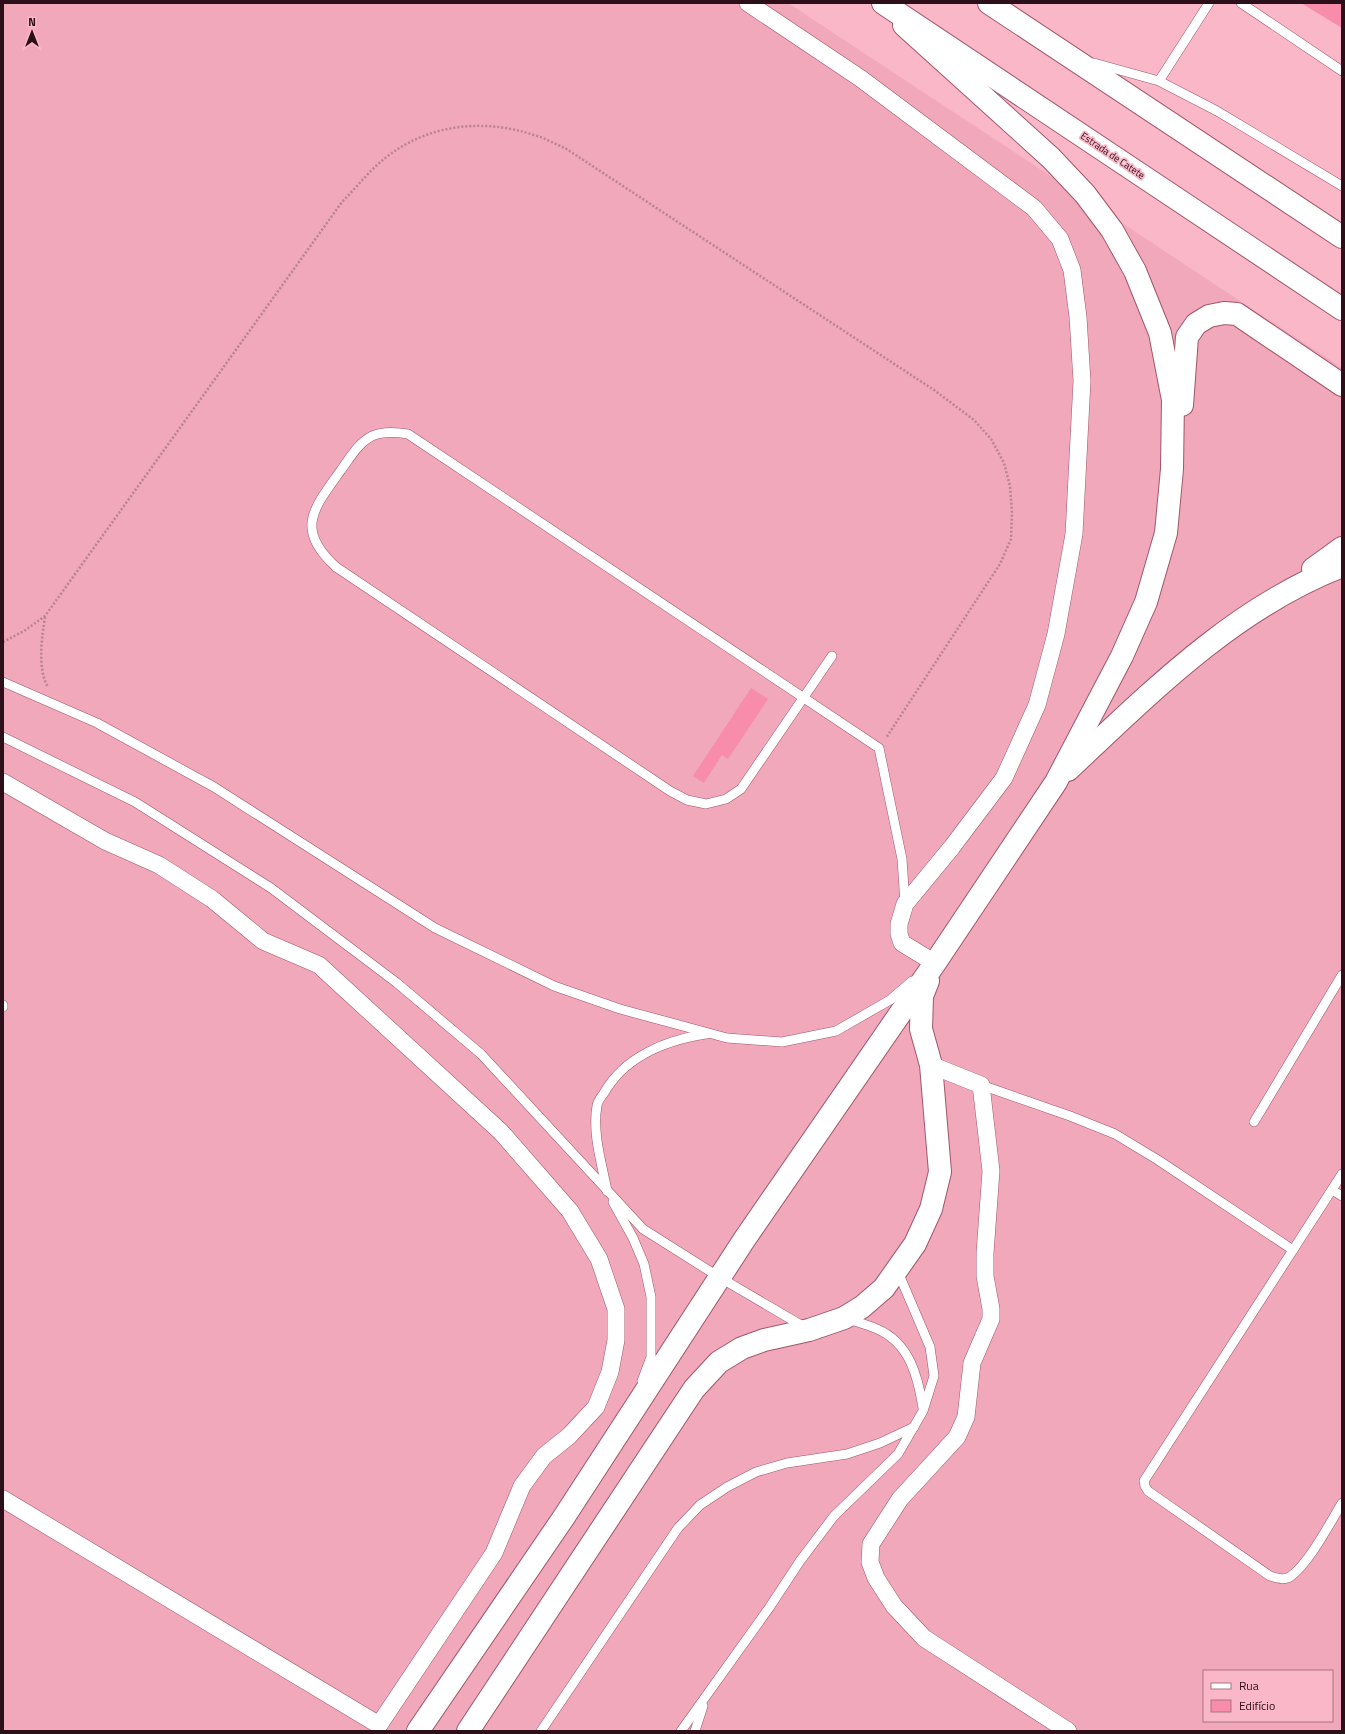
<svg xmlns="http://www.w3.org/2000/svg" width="1345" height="1734" font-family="'Titillium Web',sans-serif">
  <rect width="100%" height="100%" fill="#fab7c7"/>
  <path fill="#f0a8ba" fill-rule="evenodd" d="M3 3H788L1342 368V1731H3ZM1204 1671H1332V1721H1204Z"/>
  <g fill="#f78daa">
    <path d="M1301 3H1342V28Z"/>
    <path d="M751 688 768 699 728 759 722 755 704 783 693 776Z"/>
  </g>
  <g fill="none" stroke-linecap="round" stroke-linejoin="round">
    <g stroke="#a1566b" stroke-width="10">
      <g id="lane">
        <path d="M1241 3 1342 71"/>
        <path d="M1094 63 1159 81 1217 111 1342 186"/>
        <path d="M1159 81 1209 3"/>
        <path d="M832 656 741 789 726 799 706 804 687 800 670 791 336 567C294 529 314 508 341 470 350 458 358 443 372 436 383 431 396 432 408 434L879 748 902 859 905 904"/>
        <path d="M3 682 97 723 214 787 435 928 554 986 620 1009 727 1038 782 1042 836 1031 890 1000 912 981"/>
        <path d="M3 737 135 802 271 888 397 983 481 1054 643 1229 719 1277 806 1328"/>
        <path d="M3 1005V1007"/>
        <path d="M981 1085 1070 1116 1115 1134 1158 1160 1293 1250"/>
        <path d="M1254 1122 1342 975"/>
        <path d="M1342 1174 1144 1481 1145 1486 1148 1491 1270 1576C1277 1578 1285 1581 1291 1576 1309 1563 1330 1523 1342 1503"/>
        <path d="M1332 1190 1342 1196"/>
        <path d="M607 1191C602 1164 592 1133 597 1106 597 1102 601 1097 604 1093 625 1056 667 1040 706 1034"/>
        <path d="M613 1202 633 1238 644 1264 651 1297V1357L642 1381"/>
        <path d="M848 1319C857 1322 868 1325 877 1329 910 1343 918 1377 923 1408"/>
        <path d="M541 1731 678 1528 700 1505 727 1487 756 1472 787 1463 847 1454 880 1443 914 1427"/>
        <path d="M681 1731 769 1608 800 1561 834 1516 898 1454 923 1411 934 1376 930 1347 898 1272"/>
        <path d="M695 1731 703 1706"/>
      </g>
    </g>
    <g stroke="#a1566b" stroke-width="18">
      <g id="street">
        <path d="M748 3 860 78 1034 208 1060 239 1072 270 1078 317 1082 381 1074 534 1056 634 1037 705 1004 778 952 847 905 904 899 924V934L902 943 935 963"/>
        <path d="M3 782 105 841 159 865 212 899 263 941 319 965 501 1132 570 1211 599 1259 616 1309V1340L610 1372 596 1407 569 1436 544 1456 522 1486 494 1553 379 1725 3 1499"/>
        <path d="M931 1065 981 1085 991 1171 985 1253V1276L991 1309V1319L972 1363 966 1417 957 1437 900 1499 871 1544 870 1562 876 1578 894 1606 924 1638 1068 1731"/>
      </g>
    </g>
    <g stroke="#a1566b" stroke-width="24">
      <g id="secondary">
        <path d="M1182 405 1187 337 1196 324 1209 316 1224 313 1237 314 1342 385"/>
        <path d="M1313 569 1342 548"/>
        <path d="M1068 770C1151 692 1234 608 1342 566"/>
        <path d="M418 1731 564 1517 744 1240 935 963 1056 782 1122 656 1146 602 1166 533 1172 469 1173 400 1160 333 1135 271 1112 230 1085 194 1051 158 904 25"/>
        <path d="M468 1731 694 1389 719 1362 742 1348 764 1340 809 1330 844 1318 862 1307 884 1288 915 1244 931 1209 940 1172 931 1065 921 1029 922 996 928 981"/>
      </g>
    </g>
    <g stroke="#a1566b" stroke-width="24">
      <g id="highway">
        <path d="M883 3 1342 309"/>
        <path d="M989 3 1342 237"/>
      </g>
    </g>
    <g stroke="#ba8391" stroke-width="2.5" stroke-dasharray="2 2" stroke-linecap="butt">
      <path d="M45 617C42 636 37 669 48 687"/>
      <path d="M3 642 24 631 45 616 342 202C356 188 369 171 384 159 427 124 483 118 534 135 545 138 555 144 565 148L934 390 974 420 991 439 1004 463 1010 486 1012 513 1011 539 1000 564 886 738"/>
    </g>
    <use href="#lane" stroke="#fff" stroke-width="9"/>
    <use href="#street" stroke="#fff" stroke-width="17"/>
    <use href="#secondary" stroke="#fff" stroke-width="22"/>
    <use href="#highway" stroke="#fff" stroke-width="22"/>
  </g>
  <g text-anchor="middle" stroke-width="3.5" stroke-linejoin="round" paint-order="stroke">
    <g font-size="10" fill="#2c0f18" stroke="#fab7c7">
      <text transform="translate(1113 155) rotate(34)" y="4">Estrada de Catete</text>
    </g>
  </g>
  <rect width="1345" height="1734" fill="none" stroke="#2c0f18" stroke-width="8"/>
  <rect x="1203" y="1670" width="130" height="52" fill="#fab7c7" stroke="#a87481"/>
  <rect x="1211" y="1683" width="20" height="6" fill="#ffffff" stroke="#a87481"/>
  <text x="1239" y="1690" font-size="12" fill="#2c0f18">Rua</text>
  <rect x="1211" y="1700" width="20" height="12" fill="#f78daa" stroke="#a87481"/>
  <text x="1239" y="1710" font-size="12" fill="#2c0f18">Edifício</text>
  <g transform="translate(32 32)" stroke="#fab7c7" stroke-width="3" paint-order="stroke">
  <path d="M0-3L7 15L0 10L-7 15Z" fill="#2c0f18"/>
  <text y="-6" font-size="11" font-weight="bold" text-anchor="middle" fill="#2c0f18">N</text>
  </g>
</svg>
